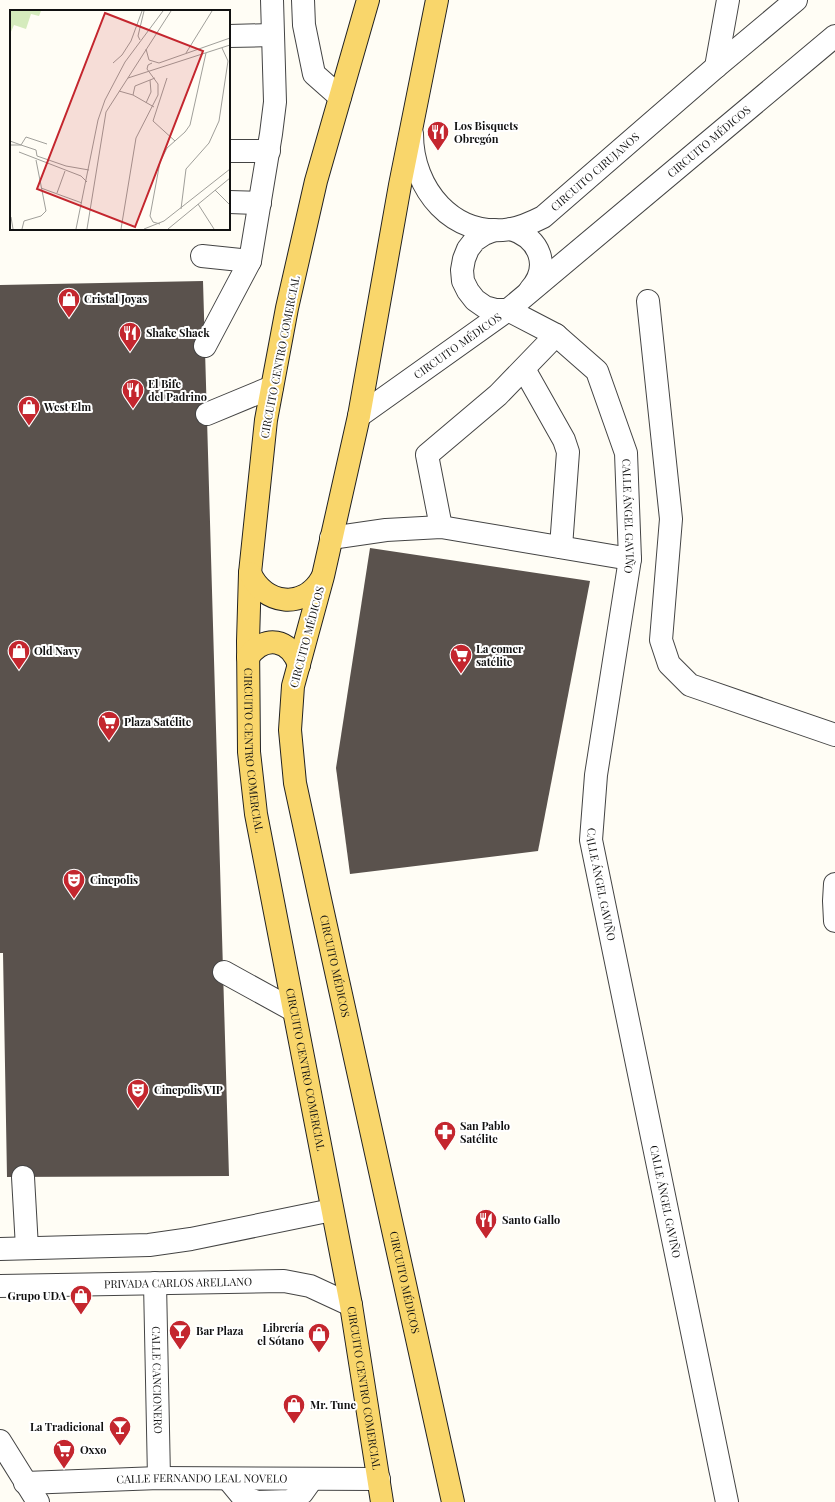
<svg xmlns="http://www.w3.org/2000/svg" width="835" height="1502" font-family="'Playfair Display',serif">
  <rect width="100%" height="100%" fill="#fffdf5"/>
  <g fill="#5a524d">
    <path d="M203 281 229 1176 7 1177 3 953H0V285Z"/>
    <path d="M370 548 590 581 538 851 350 874 336 768Z"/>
  </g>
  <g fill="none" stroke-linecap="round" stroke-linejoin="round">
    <g stroke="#444" stroke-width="24">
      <g id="minor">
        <path d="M303 0 304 25 314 74 340 97"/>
        <path d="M229 36 272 35"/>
        <path d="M716 67 728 0"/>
        <path id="s1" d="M412 134C412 189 453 239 511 229 523 227 533 222 543 217L716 67 796 0"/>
        <path d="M229 151H269"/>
        <path d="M229 202 260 203"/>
        <path d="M511 229C540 238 551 267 530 290"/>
        <path id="s2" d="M494 230 484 234 475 240 468 249 464 259 462 270 463 281 468 291 475 300 485 307 496 310H508L556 335 597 371 626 453 630 559 596 775 591 840 727 1502"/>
        <path d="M202 256 250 261"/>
        <path d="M648 301 671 519 661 640 669 664 690 685 835 735"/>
        <path d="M205 346 250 261 271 134 275 102 272 0"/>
        <path d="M524 369 564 440 568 452 561 547"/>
        <path d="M207 414 272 387"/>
        <path id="s3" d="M359 416 508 310 835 36"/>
        <path d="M441 527 427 455 498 395 556 335"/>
        <path d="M331 538 386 530 441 527 630 559"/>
        <path d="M835 884 834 901 835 921"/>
        <path d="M224 972 293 1010"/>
        <path d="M23 1177 27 1248"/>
        <path d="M0 1249 149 1245 191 1239 332 1210"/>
        <path id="s4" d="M155 1283 159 1478"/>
        <path id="s5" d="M0 1286 284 1281 310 1286 351 1305"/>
        <path d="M0 1441 38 1502"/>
        <path d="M228 1479 242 1496 257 1502 290 1501 302 1493 312 1479"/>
        <path id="s6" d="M25 1483 159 1478 379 1479"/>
      </g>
    </g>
    <g stroke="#222" stroke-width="24">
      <g id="major">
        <path id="s7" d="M368 0 316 181 287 308 266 420 250 573 248 641 249 752 256 814 351 1305 382 1502"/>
        <path id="s8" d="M437 0 400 185 359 416 323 576 293 686 290 730 295 783 320 899 453 1502"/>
        <path d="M250 573C264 605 304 610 322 578"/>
        <path d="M248 657C265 634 290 639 299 665"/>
      </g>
    </g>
    <use href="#minor" stroke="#fff" stroke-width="22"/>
    <use href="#major" stroke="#f9d66b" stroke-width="22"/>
  </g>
  <defs>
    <g id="restaurant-pin" transform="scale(1.15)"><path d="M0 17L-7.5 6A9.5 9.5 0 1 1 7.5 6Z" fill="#c4262e" stroke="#fff"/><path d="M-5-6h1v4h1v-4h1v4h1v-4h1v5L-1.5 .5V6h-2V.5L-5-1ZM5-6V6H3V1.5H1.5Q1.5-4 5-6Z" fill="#fff"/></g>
    <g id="shop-pin" transform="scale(1.15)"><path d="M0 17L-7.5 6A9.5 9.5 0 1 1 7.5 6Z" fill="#c4262e" stroke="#fff"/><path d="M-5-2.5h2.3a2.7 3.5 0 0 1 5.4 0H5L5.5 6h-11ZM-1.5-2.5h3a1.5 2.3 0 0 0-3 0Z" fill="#fff"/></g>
    <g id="supermarket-pin" transform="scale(1.15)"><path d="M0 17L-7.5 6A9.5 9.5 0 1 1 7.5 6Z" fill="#c4262e" stroke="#fff"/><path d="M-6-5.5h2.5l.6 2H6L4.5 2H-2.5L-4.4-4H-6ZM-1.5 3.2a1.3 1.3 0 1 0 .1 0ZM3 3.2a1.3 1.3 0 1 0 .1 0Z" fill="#fff"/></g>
    <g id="theatre-pin" transform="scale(1.15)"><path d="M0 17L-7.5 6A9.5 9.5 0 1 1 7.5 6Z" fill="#c4262e" stroke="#fff"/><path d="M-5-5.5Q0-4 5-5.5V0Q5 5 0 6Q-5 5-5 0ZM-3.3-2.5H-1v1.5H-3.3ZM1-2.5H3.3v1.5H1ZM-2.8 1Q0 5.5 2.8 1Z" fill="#fff"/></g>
    <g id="pharmacy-pin" transform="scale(1.15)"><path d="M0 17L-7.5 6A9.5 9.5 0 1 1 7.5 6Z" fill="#c4262e" stroke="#fff"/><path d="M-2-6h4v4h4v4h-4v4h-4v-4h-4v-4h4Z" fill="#fff"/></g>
    <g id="bar-pin" transform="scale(1.15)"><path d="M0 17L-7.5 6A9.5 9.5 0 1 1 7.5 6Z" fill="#c4262e" stroke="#fff"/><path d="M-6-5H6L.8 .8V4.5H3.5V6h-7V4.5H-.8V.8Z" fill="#fff"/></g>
  </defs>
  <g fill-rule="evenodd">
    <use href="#restaurant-pin" x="438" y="132"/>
    <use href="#shop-pin" x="69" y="299"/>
    <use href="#restaurant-pin" x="130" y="333"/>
    <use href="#restaurant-pin" x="133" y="390"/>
    <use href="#shop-pin" x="29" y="407"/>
    <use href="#shop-pin" x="19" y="651"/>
    <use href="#supermarket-pin" x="461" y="655"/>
    <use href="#supermarket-pin" x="109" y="722"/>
    <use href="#theatre-pin" x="74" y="880"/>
    <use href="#theatre-pin" x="138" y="1090"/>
    <use href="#pharmacy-pin" x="445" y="1132"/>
    <use href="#restaurant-pin" x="486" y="1220"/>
    <use href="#shop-pin" x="81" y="1296"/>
    <use href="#bar-pin" x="180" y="1331"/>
    <use href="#shop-pin" x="319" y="1334"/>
    <use href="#shop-pin" x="294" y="1405"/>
    <use href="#bar-pin" x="120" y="1427"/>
    <use href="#supermarket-pin" x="64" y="1450"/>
  </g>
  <g text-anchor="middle" stroke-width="4" stroke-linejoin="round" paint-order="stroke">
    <g font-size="11" font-weight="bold" fill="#111" stroke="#fff" text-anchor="start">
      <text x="454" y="130">Los Bisquets<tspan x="454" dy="13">Obregón</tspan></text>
      <text x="84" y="303">Cristal Joyas</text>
      <text x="146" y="337">Shake Shack</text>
      <text x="148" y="388">El Bife<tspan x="148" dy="13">del Padrino</tspan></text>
      <text x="44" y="411">West Elm</text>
      <text x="476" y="653">La comer<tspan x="476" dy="13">satélite</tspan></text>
      <text x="34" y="655">Old Navy</text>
      <text x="124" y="726">Plaza Satélite</text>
      <text x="90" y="884">Cinepolis</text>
      <text x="154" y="1094">Cinepolis VIP</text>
      <text x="460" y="1130">San Pablo<tspan x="460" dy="13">Satélite</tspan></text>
      <text x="502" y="1224">Santo Gallo</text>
      <text x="66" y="1300" text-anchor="end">Grupo UDA</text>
      <text x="304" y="1332" text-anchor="end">Librería<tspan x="304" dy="13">el Sótano</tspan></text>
      <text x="196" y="1335">Bar Plaza</text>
      <text x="310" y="1409">Mr. Tune</text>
      <text x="104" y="1431" text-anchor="end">La Tradicional</text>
      <text x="80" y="1454">Oxxo</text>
    </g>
    <g font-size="11" fill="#111" stroke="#fff">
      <text dy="4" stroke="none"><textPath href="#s3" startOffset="445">CIRCUITO MÉDICOS</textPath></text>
      <text dy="4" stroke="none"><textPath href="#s1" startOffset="260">CIRCUITO CIRUJANOS</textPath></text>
      <text dy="4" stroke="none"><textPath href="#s3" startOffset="121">CIRCUITO MÉDICOS</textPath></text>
      <text transform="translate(280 357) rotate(-79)" y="4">CIRCUITO CENTRO COMERCIAL</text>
      <text dy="4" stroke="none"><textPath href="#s2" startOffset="383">CALLE ÁNGEL GAVIÑO</textPath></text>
      <text transform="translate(307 637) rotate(-75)" y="4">CIRCUITO MÉDICOS</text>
      <text dy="4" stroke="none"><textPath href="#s7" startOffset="764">CIRCUITO CENTRO COMERCIAL</textPath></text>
      <text dy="4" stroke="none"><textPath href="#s2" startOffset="755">CALLE ÁNGEL GAVIÑO</textPath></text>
      <text dy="4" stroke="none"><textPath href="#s8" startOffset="986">CIRCUITO MÉDICOS</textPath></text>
      <text dy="4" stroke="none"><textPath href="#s7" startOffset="1088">CIRCUITO CENTRO COMERCIAL</textPath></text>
      <text dy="4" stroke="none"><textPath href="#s2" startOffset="1079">CALLE ÁNGEL GAVIÑO</textPath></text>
      <text dy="4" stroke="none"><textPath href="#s5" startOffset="178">PRIVADA CARLOS ARELLANO</textPath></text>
      <text dy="4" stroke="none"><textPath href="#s8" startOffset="1310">CIRCUITO MÉDICOS</textPath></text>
      <text dy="4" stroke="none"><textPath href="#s4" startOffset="97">CALLE CANCIONERO</textPath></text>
      <text dy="4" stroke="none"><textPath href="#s7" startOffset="1412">CIRCUITO CENTRO COMERCIAL</textPath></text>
      <text dy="4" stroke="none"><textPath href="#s6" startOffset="177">CALLE FERNANDO LEAL NOVELO</textPath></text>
    </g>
  </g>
  <g transform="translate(10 10)">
    <rect width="220" height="220" fill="#fffdf5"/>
    <path d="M0 1H31L29 6 21 4 16 19 4 15 0 24Z" fill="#d5ebbd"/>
    <path fill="none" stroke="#a09f9a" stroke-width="1" d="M130 30 128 26 134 1M136 39 139 50 149 53 220 28M176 43 202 1M103 53 112 45 121 31 132 1M118 68 220 35M157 68 143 111 165 131M109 81 123 85 144 97M123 85 125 76 145 68M136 93 141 82 140 70M0 131 11 135 16 127 37 134M0 135H11L26 140 27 146 56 156 79 160M9 142 71 166 77 172M31 178 72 193M205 180 220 195M47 183 55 161M188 194 204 219M171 199 176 159 199 133 209 111 218 51 212 38M1 207 3 219M150 214 143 212 140 206 150 152 157 138 175 122 180 115 196 43M12 219 14 211 31 206 36 201 26 150M66 219 88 110 95 90 115 52 153 1M77 219 96 102 161 1M111 219 126 128 148 85V74L137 59 138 55 142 53M134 219 154 211 220 159M158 219 220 168"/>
    <path fill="#c4262e" fill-opacity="0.15" stroke="#c4262e" stroke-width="2" d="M95 3 193 41 125 217 27 179Z"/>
    <rect width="220" height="220" fill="none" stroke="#111" stroke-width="2"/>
  </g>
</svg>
